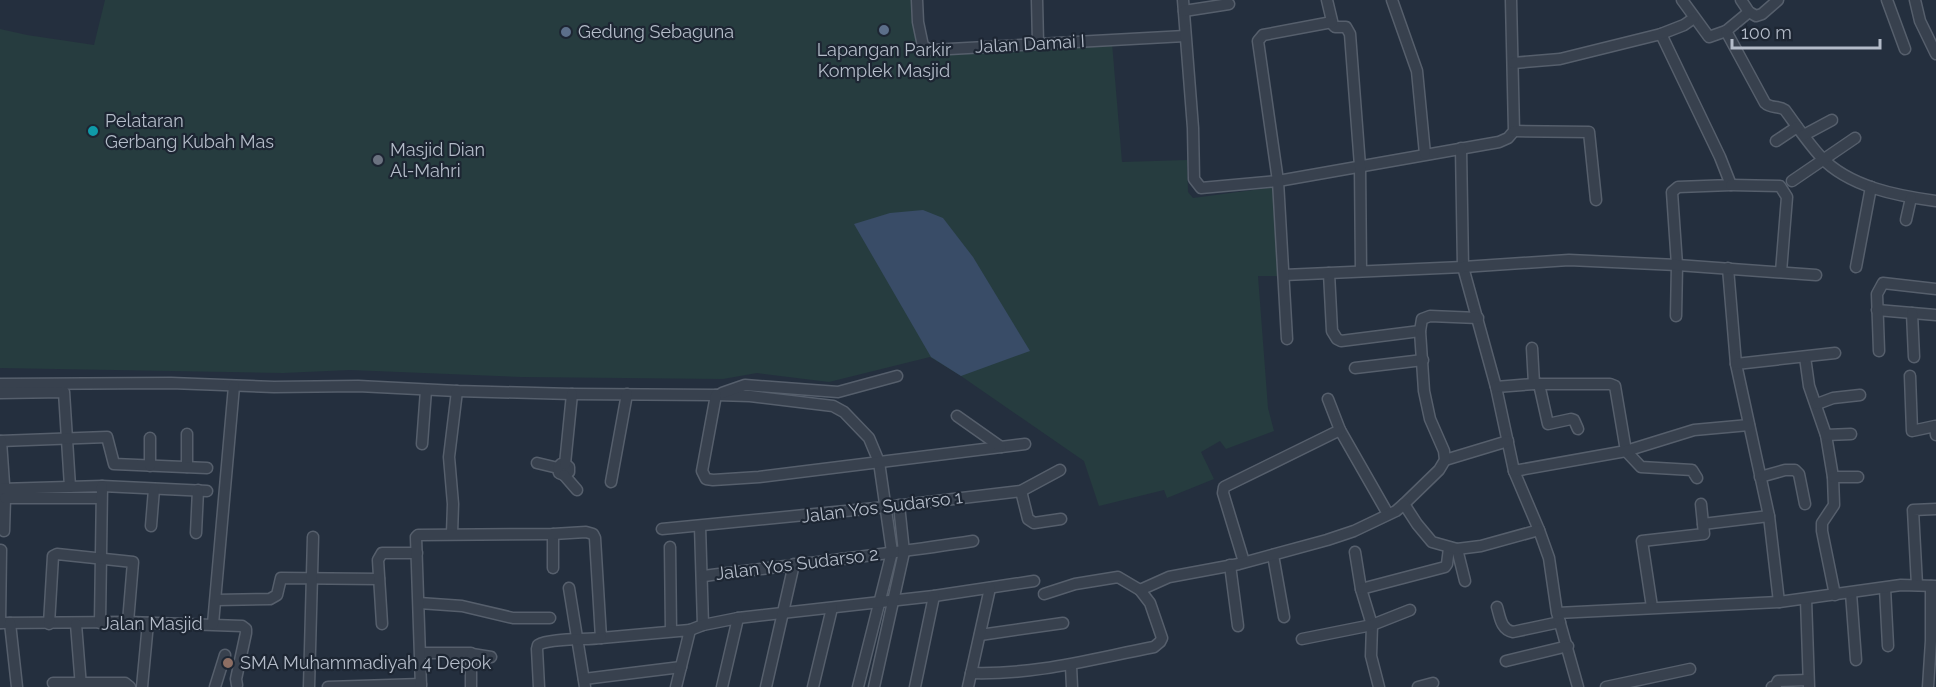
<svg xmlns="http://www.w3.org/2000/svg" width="1936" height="687" font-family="Raleway,sans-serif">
  <rect width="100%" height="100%" fill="#242f3e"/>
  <path fill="#263c3f" d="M105 0H913L917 55 1112 43 1122 162 1187 160 1188 192 1193 198 1276 187 1279 276H1258L1268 408 1274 431 1226 449 1220 441 1201 452 1214 479 1167 498 1164 490 1099 506 1084 461 961 376 930 357 829 382 757 373 723 379 521 377 350 370 283 373 0 368V29L27 35 94 45Z"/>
  <path fill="#394c67" d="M923 210 943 218 973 257 1030 351 961 376 931 357 854 224 890 213Z"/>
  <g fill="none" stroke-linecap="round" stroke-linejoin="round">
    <g stroke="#565f6c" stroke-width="13">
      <g id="minor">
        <path d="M917 0 918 22 923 46 931 50 1185 36"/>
        <path d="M1037 0 1038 43"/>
        <path d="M1183 0 1193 128 1194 179 1201 188 1278 181 1499 142 1508 138 1514 131 1511 0"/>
        <path d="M1327 0 1333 25 1335 27H1346L1350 34 1360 166 1361 271"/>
        <path d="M1392 0 1417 71 1425 154"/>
        <path d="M1682 0 1709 37 1726 31 1749 12"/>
        <path d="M1741 0 1749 12 1756 16 1762 14 1778 0"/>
        <path d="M1887 0 1905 49"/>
        <path d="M1915 0 1920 21 1936 54"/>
        <path d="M1184 11 1229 4"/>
        <path d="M1726 31 1765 103C1771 109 1778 105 1785 110 1796 125 1808 143 1821 157 1849 187 1898 196 1936 201"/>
        <path d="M1661 34 1720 157 1731 185 1678 187 1672 192 1677 265 1676 316"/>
        <path d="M1513 63 1560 59 1661 34 1684 25 1694 18"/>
        <path d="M1514 131 1589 132 1596 200"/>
        <path d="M1804 135 1832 120"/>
        <path d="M1776 141 1797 127"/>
        <path d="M1461 148 1463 267 1496 387 1514 471 1539 530"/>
        <path d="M1792 181 1855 138"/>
        <path d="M1731 185 1780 186 1787 197 1781 272"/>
        <path d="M1906 220 1911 198"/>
        <path d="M1856 267 1871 187"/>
        <path d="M1728 268 1736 364 1769 516 1779 602"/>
        <path d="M1329 273 1332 331 1337 339 1341 341 1420 331"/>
        <path d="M1284 275 1463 267 1569 260 1677 265 1816 275"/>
        <path d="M1877 310 1936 315"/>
        <path d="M1912 313 1914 357"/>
        <path d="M1287 339 1278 181 1258 41 1263 35 1332 22"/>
        <path d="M1532 348 1534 384"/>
        <path d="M1879 351 1877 294 1883 283 1936 289"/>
        <path d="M1805 357 1809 386 1826 435 1833 477 1834 505 1822 523V531L1835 595"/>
        <path d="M1736 364 1835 353"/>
        <path d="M1355 368 1423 360"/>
        <path d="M1910 376 1912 431 1935 426 1936 435"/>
        <path d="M0 384 171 383 274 387 358 386 457 391 572 394 716 395 750 396 833 406 844 412 869 438 879 462 892 552 858 687"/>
        <path d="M1539 384 1548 424 1571 419 1574 420 1578 429"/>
        <path d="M1496 387 1534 384H1610L1615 386 1626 451 1641 467 1692 470 1697 478"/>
        <path d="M0 393 64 392 70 487"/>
        <path d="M722 393 745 385 838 392 897 376"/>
        <path d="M716 395 702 471 706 479 713 480 759 477 1025 444"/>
        <path d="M1328 399 1340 430 1388 514"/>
        <path d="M1817 404 1833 398 1860 395"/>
        <path d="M957 416 1001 447"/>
        <path d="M187 434V467"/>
        <path d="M1826 435 1851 434"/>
        <path d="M0 441 107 437 114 464 207 468"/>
        <path d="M1 441 5 498 4 531"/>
        <path d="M422 444 426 390"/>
        <path d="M1445 460 1508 441"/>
        <path d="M537 463 558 468"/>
        <path d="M561 464H565L569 467V472L564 475 559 473 558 468Z"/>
        <path d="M565 464 572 394"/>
        <path d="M150 466V438"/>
        <path d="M1514 471 1626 451 1694 430 1749 425"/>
        <path d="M564 475 577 490"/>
        <path d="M1760 477 1785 470H1795L1799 474 1805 504"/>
        <path d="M1833 477H1858"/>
        <path d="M611 482 627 394"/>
        <path d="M0 489 102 486 207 491"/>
        <path d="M1021 491 1028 519 1034 523 1061 519"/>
        <path d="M5 498H101"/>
        <path d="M1404 504 1439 470 1445 460 1444 451 1430 419 1424 391 1420 331 1422 319 1430 316 1478 318"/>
        <path d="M1703 524 1769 516"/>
        <path d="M151 526 154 489"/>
        <path d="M700 526 703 625"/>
        <path d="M662 529 886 507 1021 491 1060 470"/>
        <path d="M196 533 198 490"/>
        <path d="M452 534 453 504 449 457 457 391"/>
        <path d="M553 534V568"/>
        <path d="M670 547 671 631"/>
        <path d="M1457 549 1465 581"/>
        <path d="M1355 552 1361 589 1372 625 1371 656 1379 687"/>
        <path d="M1273 555 1284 617"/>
        <path d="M1244 562 1223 493 1224 487 1340 430"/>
        <path d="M1230 565 1238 626"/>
        <path d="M703 576C793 565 883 555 973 541"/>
        <path d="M1917 585 1913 510 1936 509"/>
        <path d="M569 588 585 687"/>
        <path d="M1885 588 1888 646"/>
        <path d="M1361 589 1445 567 1447 564 1449 548"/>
        <path d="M1851 593 1856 660"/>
        <path d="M1044 594 1075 584 1118 577 1140 590"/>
        <path d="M1806 599 1809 687"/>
        <path d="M216 600 270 599 277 595 281 578 379 579"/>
        <path d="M419 603 462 606 513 618H550"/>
        <path d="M1497 607C1500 617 1501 630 1513 632L1560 622"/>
        <path d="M1652 607 1642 541 1704 534 1701 504"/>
        <path d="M1558 616 1578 687"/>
        <path d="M0 623 128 622 242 626 246 629V633L236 679 237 685"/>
        <path d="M0 623 1 550"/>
        <path d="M10 623 17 687"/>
        <path d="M100 623 102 486"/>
        <path d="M49 624 53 556 57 554 133 562 128 622"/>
        <path d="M76 624 81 687"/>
        <path d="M213 624 234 386"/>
        <path d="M382 624 378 560 382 553H417"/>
        <path d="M690 630 703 625 738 618 934 596 1034 581"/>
        <path d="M980 635 1063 623"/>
        <path d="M1302 639 1372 625 1410 610"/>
        <path d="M421 653H471V687"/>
        <path d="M472 654 491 657"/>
        <path d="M1506 661 1568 646"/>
        <path d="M1071 666 1072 687"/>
        <path d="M971 673C1036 675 1091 659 1154 647L1160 642 1162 638 1150 603 1140 590 1169 577 1239 564 1327 540 1354 531 1396 511 1404 504 1417 524 1432 542 1457 549 1481 546 1539 530 1549 558 1557 613 1779 602 1901 585 1936 586"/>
        <path d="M584 679 681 667"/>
        <path d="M53 683H125L130 687"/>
        <path d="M142 687 148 623"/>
        <path d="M215 687 225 655"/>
        <path d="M309 687 313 537"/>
        <path d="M328 687 421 684"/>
        <path d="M421 687 416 537 418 535 553 534 586 532 593 534 595 538 601 638 690 630 676 687"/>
        <path d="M539 687 537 649 538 645C550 638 585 640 601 638"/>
        <path d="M722 687 738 618"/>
        <path d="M766 687 794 564"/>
        <path d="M813 687 832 608"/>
        <path d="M874 687 904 552 899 505"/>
        <path d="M915 687 934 596"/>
        <path d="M968 687 990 588"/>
        <path d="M1418 687 1433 683"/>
        <path d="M1606 687 1690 669"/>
        <path d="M1772 687H1775L1778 681 1808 680"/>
        <path d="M1928 687 1931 641V586"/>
      </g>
    </g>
    <use href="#minor" stroke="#38414e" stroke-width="10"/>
  </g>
  <g fill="#5c6f8a" stroke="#1d2633" stroke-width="2">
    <circle cx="884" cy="30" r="6"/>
    <circle cx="566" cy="32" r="6"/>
  </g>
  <circle fill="#0f9aa8" stroke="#1d2633" stroke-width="2" cx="93" cy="131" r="6"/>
  <circle fill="#6b7280" stroke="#1d2633" stroke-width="2" cx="378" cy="160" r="6"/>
  <circle fill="#8d6e63" stroke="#1d2633" stroke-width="2" cx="228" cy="663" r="6"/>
  <g text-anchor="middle" stroke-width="4.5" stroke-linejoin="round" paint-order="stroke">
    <g font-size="18" fill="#b4bcc9" stroke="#1d2633" text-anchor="start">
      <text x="578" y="38">Gedung Sebaguna</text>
      <text x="884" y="56" text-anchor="middle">Lapangan Parkir<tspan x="884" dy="21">Komplek Masjid</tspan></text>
      <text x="105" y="127">Pelataran<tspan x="105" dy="21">Gerbang Kubah Mas</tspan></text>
      <text x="390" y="156">Masjid Dian<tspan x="390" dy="21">Al-Mahri</tspan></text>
      <text x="240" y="669">SMA Muhammadiyah 4 Depok</text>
    </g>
    <g font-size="18" fill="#b4bcc9" stroke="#1d2633">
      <text transform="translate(1030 44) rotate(-3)" y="6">Jalan Damai I</text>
      <text transform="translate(882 507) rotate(-7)" y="6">Jalan Yos Sudarso 1</text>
      <text transform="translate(797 564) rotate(-7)" y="6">Jalan Yos Sudarso 2</text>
      <text x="152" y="630">Jalan Masjid</text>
    </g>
  </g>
  <path d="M1732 39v9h148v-9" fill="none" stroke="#b4bcc9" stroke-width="3"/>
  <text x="1741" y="39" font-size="18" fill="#b4bcc9" stroke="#1d2633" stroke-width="4.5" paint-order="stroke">100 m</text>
</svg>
